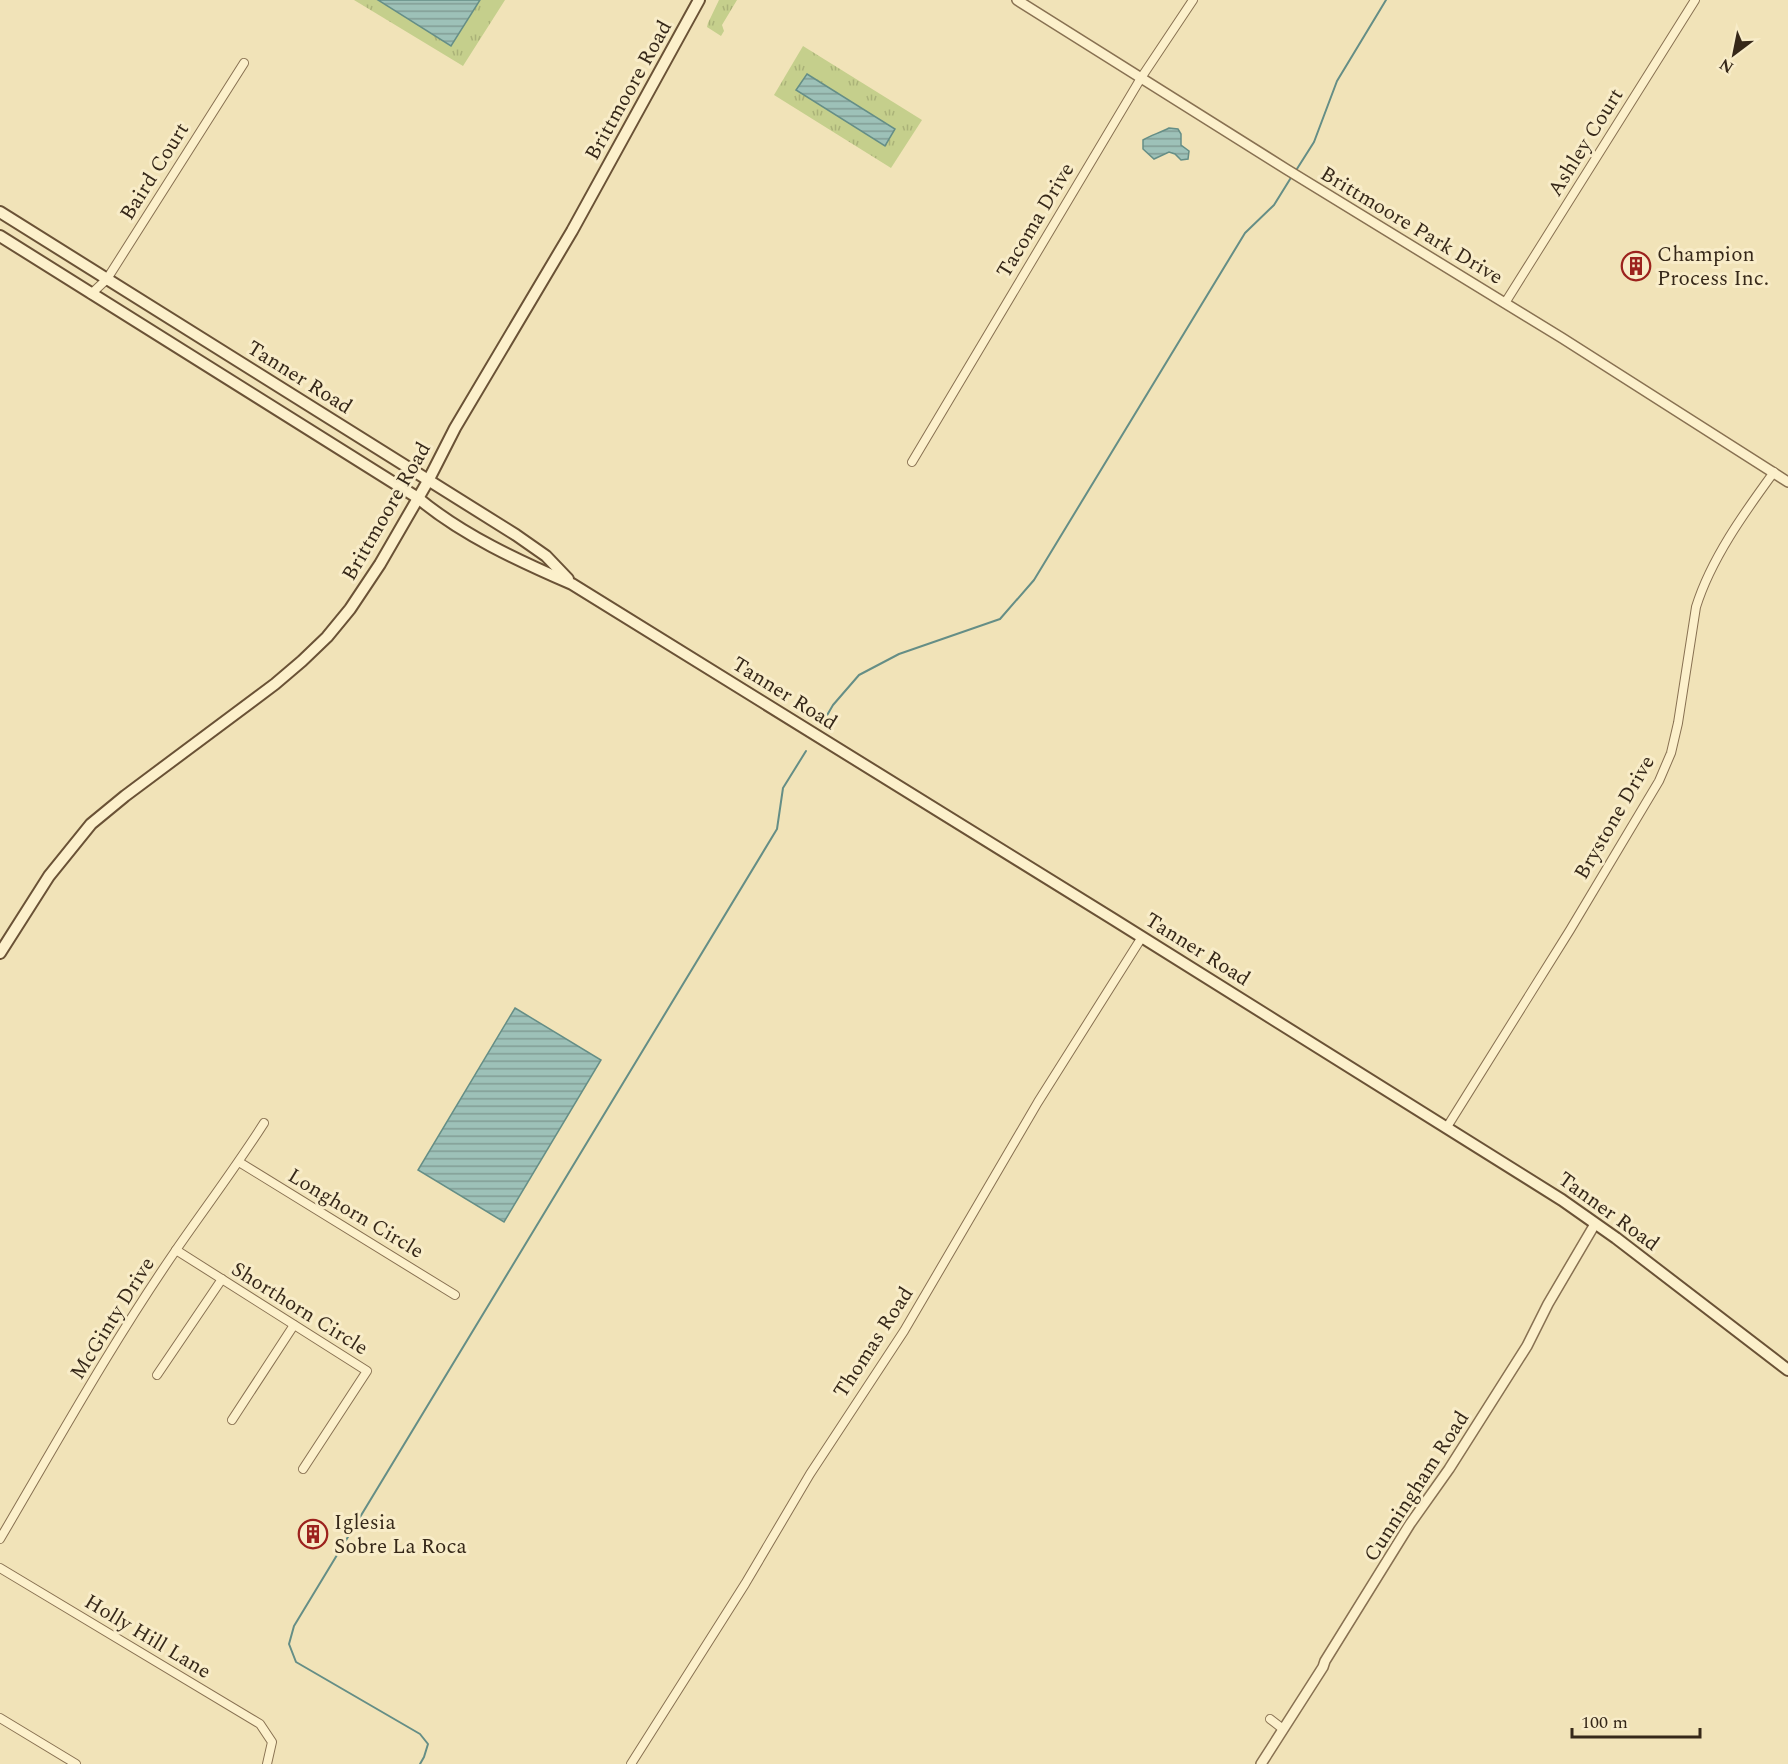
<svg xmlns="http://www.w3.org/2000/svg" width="1788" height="1764" font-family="Spectral,serif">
  <defs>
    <pattern id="grass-tufts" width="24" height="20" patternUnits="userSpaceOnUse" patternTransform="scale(1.5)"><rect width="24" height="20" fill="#c5cf8c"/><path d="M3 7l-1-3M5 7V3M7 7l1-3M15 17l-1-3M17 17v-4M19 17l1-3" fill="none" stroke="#aab278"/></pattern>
    <pattern id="water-rules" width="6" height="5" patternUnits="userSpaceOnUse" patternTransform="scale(1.5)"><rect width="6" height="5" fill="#9dc1b8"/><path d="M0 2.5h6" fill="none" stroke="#819d95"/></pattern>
  </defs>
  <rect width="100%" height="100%" fill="#f1e3b8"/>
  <g fill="url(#grass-tufts)">
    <path d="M354 0H378L451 46 480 0H505L463 66Z"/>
    <path d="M719 0H737L722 25 724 31 721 36 707 27 708 23Z"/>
    <path d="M803 46 922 120 891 168 774 95Z"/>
  </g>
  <g fill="url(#water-rules)" stroke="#658e86" stroke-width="1.5">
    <path d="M378 0H480L451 46Z"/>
    <path d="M807 74 895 129 885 146 796 90Z"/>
    <path d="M1169 128 1178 129 1181 134V145L1189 151 1188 159 1181 160 1175 154 1169 152 1154 159 1143 149V140C1151 135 1160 133 1169 128Z"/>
    <path d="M515 1008 601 1060 504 1222 418 1170Z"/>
  </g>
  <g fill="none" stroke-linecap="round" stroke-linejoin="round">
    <g stroke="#658e86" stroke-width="2">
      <path d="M1295 172 1314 142 1337 81 1386 0"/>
      <path d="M826 717 833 705 859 675 899 654 1000 619 1034 580 1245 233 1274 205 1292 176"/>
      <path d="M420 1764 424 1757 428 1744 420 1734 296 1662 289 1644 294 1626 777 829 783 788 806 751"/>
    </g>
    <g stroke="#887152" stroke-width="10">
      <g id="minor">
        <path d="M91 294 107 279 244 63"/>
        <path d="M1505 303 1695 0"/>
        <path d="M912 462 1141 78 1193 0"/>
        <path d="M1447 1127 1570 930 1659 781 1671 753 1678 723 1696 607C1711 559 1744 513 1774 472"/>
        <path d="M239 1162 455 1295"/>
        <path d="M176 1250 367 1371 303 1469"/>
        <path d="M157 1375 222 1279"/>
        <path d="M232 1420 294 1325"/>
        <path d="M0 1539C57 1442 112 1343 176 1250 205 1208 236 1167 264 1123"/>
        <path d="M0 1568 260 1724 272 1742 267 1764"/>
        <path d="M0 1718 76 1764"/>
        <path d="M1270 1719 1283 1729"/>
        <path d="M631 1764 745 1584 810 1474 904 1331 1038 1102 1142 937"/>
      </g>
    </g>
    <g stroke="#887152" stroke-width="12">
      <g id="tertiary">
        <path d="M1017 0 1286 169 1562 338 1788 482"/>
        <path d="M1261 1764 1323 1667 1325 1661 1410 1524 1449 1469 1527 1346 1548 1304 1595 1224"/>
      </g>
    </g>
    <g stroke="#6a5236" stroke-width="14">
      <g id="secondary">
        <path d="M0 212 516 535 546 556 568 579"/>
        <path d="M0 236 418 498C462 535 519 561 572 584L1113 919 1562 1200 1616 1238 1788 1370"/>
        <path d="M0 953 49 876 91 824 125 796 275 684 302 661 327 637 350 609 380 564 428 481 455 428 572 231 699 0"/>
      </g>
    </g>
    <use href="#minor" stroke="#fcf0cb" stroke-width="8"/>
    <use href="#tertiary" stroke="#fcf0cb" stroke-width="9"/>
    <use href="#secondary" stroke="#fcf0cb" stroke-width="10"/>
  </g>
  <defs>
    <g id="building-ring" transform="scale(1.5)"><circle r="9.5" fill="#f8ecc8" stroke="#9c221d" stroke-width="1.5"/><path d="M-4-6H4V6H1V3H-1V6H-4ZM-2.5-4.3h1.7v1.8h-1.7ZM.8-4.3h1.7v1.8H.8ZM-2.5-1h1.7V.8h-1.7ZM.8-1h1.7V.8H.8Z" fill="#9c221d"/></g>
  </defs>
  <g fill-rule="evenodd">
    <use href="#building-ring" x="1636" y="266"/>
    <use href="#building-ring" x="313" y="1534"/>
  </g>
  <g text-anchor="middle" stroke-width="6" stroke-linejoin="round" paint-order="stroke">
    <g font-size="21" fill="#362819" stroke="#f8ecc8">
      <text transform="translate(628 90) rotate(-61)" y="7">Brittmoore Road</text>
      <text transform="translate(1585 142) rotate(-58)" y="7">Ashley Court</text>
      <text transform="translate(154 171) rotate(-58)" y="7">Baird Court</text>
      <text transform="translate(1035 220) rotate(-59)" y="7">Tacoma Drive</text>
      <text transform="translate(1412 225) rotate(31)" y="7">Brittmoore Park Drive</text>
      <text transform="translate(300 377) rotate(32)" y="7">Tanner Road</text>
      <text transform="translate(386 511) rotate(-60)" y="7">Brittmoore Road</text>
      <text transform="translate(785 693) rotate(32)" y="7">Tanner Road</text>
      <text transform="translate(1614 817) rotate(-60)" y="7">Brystone Drive</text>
      <text transform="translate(1198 949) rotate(32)" y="7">Tanner Road</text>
      <text transform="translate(1609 1211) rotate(36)" y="7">Tanner Road</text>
      <text transform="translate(356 1213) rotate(31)" y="7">Longhorn Circle</text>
      <text transform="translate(300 1308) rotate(32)" y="7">Shorthorn Circle</text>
      <text transform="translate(112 1318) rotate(-58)" y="7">McGinty Drive</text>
      <text transform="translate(873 1342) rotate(-57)" y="7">Thomas Road</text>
      <text transform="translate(1416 1486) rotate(-57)" y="7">Cunningham Road</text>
      <text transform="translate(148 1636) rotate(31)" y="7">Holly Hill Lane</text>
    </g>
    <g font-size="21" fill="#362819" stroke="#f8ecc8" text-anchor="start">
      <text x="1657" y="261">Champion<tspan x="1657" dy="24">Process Inc.</tspan></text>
      <text x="334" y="1529">Iglesia<tspan x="334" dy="24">Sobre La Roca</tspan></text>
    </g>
  </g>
  <g transform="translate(1734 54) rotate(212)" stroke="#f8ecc8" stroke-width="4.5" paint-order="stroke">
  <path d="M0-4.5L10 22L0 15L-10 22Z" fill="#362819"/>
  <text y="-9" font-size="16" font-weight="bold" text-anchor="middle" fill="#362819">N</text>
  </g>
  <path d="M1572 1728v9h128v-9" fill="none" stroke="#362819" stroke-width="3"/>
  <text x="1581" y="1728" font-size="18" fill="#362819" stroke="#f8ecc8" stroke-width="4.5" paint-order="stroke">100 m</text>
</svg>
